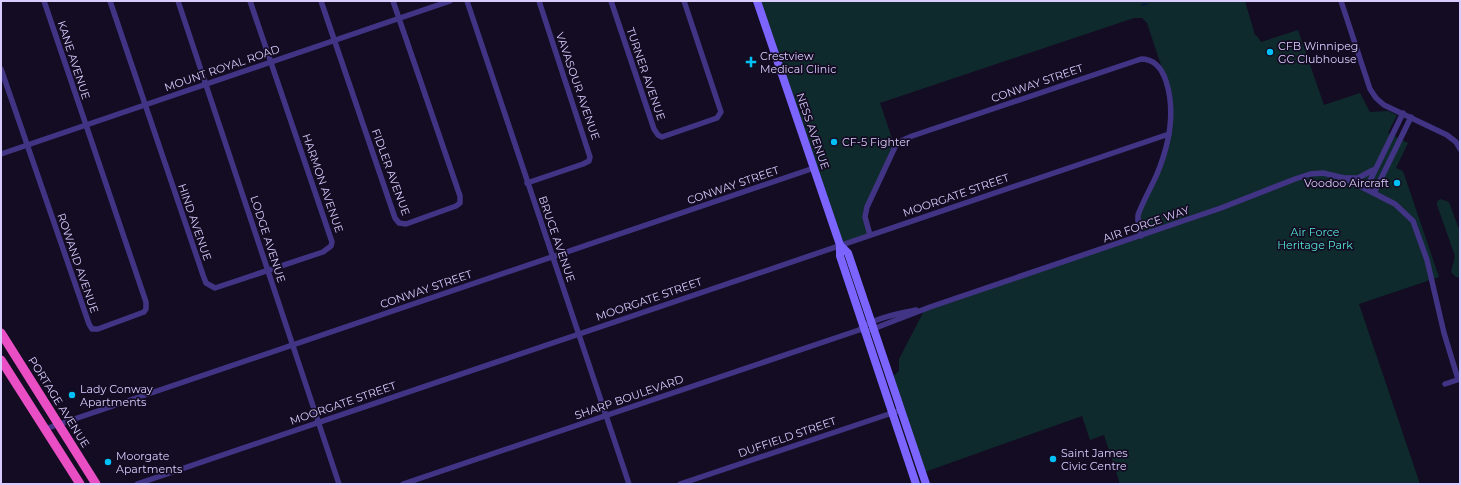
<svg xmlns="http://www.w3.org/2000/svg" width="1461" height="485" font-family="Montserrat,sans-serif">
  <rect width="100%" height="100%" fill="#130c22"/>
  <g fill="#0f2a2c">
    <path d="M757 1H1245L1255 35 1258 37 1261 42 1298 30 1324 105 1360 93 1370 112 1388 111 1397 115 1388 133 1408 143 1396 168 1403 171 1439 277 1359 304 1420 484H1120L1104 435 1090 440 1082 416 922 473 891 378 899 371V359L925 309 1141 236 1137 221 1162 161 1171 113 1163 71 1147 23 1142 18H1134L880 103 895 147 867 207 870 235 840 245Z"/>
    <path d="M1440 199 1449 202 1460 232V278L1456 277 1451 272 1455 256 1437 205V202Z"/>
  </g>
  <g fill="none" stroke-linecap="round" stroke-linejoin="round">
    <g stroke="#071441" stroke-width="1.5">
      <path d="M1154 1H1155"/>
      <path d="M1142 5 1147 4"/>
    </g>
    <g stroke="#413484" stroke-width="5.5">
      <path d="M110 1 203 275 206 283 215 288 323 252 331 246 332 242 250 1"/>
      <path d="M178 1 339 484"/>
      <path d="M321 1 395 218 399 223 406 224 456 206 460 203V196L393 1"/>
      <path d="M467 1 629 484"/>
      <path d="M611 1 654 129 658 135 662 137 717 118 721 112 684 1"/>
      <path d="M1341 1 1370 89 1376 98 1384 105 1447 135 1456 142 1460 149"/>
      <path d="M1 69 89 324 92 329H98L144 312 146 309V302L44 1"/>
      <path d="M1 154 450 1"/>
      <path d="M1346 178H1358L1373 170"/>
      <path d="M527 183 583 164 589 161 590 157 539 1"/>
      <path d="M1366 189 1403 113"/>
      <path d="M1374 193 1411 117"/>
      <path d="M870 235 865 217 867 207 895 147 901 141 912 136 1141 59C1155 59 1162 69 1166 81 1176 112 1169 145 1157 174 1151 188 1143 201 1138 215V224L1141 236"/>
      <path d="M863 331 865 332 930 307 1221 208 1295 179 1310 174 1323 173 1344 178 1395 204 1413 221 1427 260 1444 333 1458 379"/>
      <path d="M1445 384 1460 379"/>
      <path d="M45 429 814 168"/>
      <path d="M137 484 1169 134"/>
      <path d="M403 484 859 330C873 318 898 314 916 310"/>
      <path d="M680 484 901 410"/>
    </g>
    <g stroke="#7c64ff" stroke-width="8">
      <path d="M757 1 840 245V256L916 484"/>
      <path d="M840 245 848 253 926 484"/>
    </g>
    <g stroke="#ea4ec4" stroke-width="9">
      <path d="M1 333 96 484"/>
      <path d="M1 360 80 484"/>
    </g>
  </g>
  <g fill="#00c0f8" stroke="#130c22" stroke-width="1.5">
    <circle cx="1270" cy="52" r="4"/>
    <path d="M749 56h4v4h4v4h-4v4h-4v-4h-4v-4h4z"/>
    <circle cx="834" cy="142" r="4"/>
    <circle cx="1397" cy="183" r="4"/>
    <circle cx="72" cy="395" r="4"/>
    <circle cx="1053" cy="459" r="4"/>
    <circle cx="108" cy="462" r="4"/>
  </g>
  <g text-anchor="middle" stroke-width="3.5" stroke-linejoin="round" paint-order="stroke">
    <g font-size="11" fill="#d9cdff" stroke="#130c22" text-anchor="start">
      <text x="1278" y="50">CFB Winnipeg<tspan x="1278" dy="13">GC Clubhouse</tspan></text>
      <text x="760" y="60">Crestview<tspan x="760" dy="13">Medical Clinic</tspan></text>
      <text x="842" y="146">CF-5 Fighter</text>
      <text x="1389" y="187" text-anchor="end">Voodoo Aircraft</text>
      <text x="80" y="393">Lady Conway<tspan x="80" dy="13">Apartments</tspan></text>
      <text x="1061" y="457">Saint James<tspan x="1061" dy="13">Civic Centre</tspan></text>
      <text x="116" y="460">Moorgate<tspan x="116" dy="13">Apartments</tspan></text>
    </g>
    <g font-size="11" fill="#d9cdff" stroke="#130c22">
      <text transform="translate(74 60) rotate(72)" y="4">KANE AVENUE</text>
      <text transform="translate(222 68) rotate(-19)" y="4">MOUNT ROYAL ROAD</text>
      <text transform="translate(646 74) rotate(71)" y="4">TURNER AVENUE</text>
      <text transform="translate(1037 83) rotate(-19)" y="4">CONWAY STREET</text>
      <text transform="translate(578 86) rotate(71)" y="4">VAVASOUR AVENUE</text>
      <text transform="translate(813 131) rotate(71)" y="4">NESS AVENUE</text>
      <text transform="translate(391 172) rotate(70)" y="4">FIDLER AVENUE</text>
      <text transform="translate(323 183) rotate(71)" y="4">HARMON AVENUE</text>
      <text transform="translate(733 185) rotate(-19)" y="4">CONWAY STREET</text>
      <text transform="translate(956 195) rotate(-19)" y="4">MOORGATE STREET</text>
      <text transform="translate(195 222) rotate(71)" y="4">HIND AVENUE</text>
      <text transform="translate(1146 224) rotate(-19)" y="4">AIR FORCE WAY</text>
      <text transform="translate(268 239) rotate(72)" y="4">LODGE AVENUE</text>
      <text transform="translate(557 239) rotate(71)" y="4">BRUCE AVENUE</text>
      <text transform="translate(78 263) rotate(71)" y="4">ROWAND AVENUE</text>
      <text transform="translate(426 289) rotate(-19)" y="4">CONWAY STREET</text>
      <text transform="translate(649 299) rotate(-19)" y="4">MOORGATE STREET</text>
      <text transform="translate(629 397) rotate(-19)" y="4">SHARP BOULEVARD</text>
      <text transform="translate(59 402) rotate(58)" y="4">PORTAGE AVENUE</text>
      <text transform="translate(343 403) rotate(-19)" y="4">MOORGATE STREET</text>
      <text transform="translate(787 437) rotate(-19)" y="4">DUFFIELD STREET</text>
    </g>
    <g font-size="11" fill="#53e5d3" stroke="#130c22">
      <text x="1315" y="236">Air Force<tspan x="1315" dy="13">Heritage Park</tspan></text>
    </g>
  </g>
  <rect width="1461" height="485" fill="none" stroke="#d9cdff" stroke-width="4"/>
</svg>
